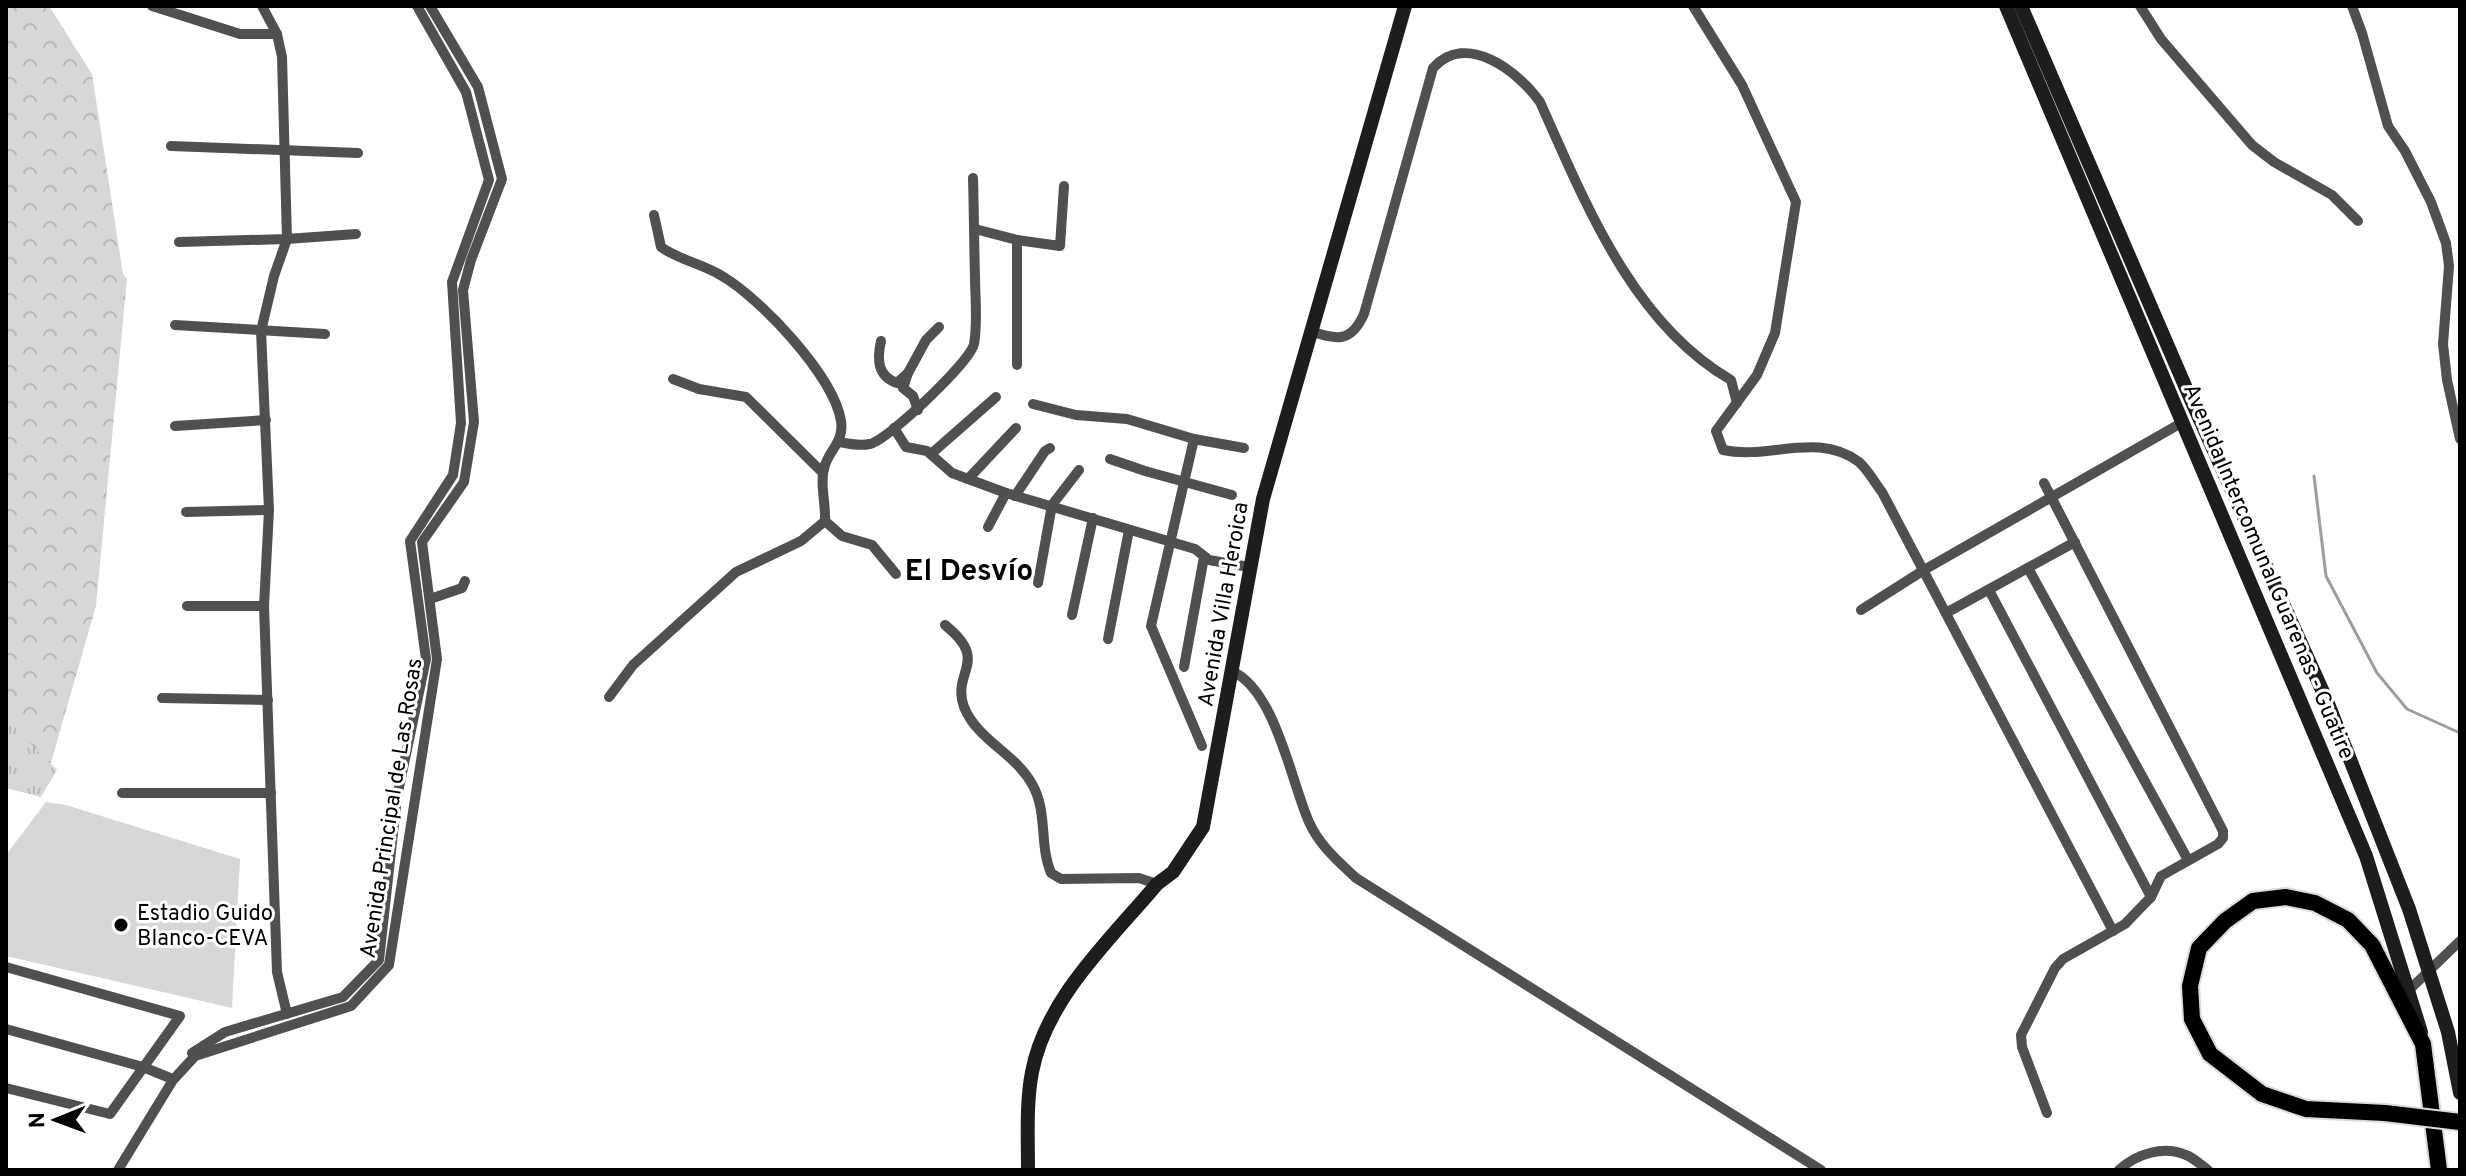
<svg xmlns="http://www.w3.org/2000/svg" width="2466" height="1176" font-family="Overpass,sans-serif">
  <defs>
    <pattern id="forest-crowns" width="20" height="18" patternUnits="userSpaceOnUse" patternTransform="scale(2)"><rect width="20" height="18" fill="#d7d7d7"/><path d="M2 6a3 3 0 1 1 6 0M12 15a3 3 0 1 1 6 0" fill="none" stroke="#b7b7b7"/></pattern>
    <pattern id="park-tufts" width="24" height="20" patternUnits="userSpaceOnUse" patternTransform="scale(2)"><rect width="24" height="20" fill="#d7d7d7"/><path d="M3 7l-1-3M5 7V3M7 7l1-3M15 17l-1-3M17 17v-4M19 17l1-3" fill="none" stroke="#b7b7b7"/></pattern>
  </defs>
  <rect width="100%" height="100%" fill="#fff"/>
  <path fill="url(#forest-crowns)" d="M6 6H49L92 74 123 274 127 279 96 606 41 797 6 785Z"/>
  <path fill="url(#park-tufts)" d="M6 719 57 770 41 797 6 788Z"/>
  <path fill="#d7d7d7" d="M46 802 66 805 240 859 232 1008 6 956V855Z"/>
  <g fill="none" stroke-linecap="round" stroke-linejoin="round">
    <path stroke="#9e9e9e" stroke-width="3" d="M2314 476 2326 576 2377 673 2407 709 2460 733"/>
    <g stroke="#dbdbdb" stroke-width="20">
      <path id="trunk" d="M2385 1113 2306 1109 2262 1094 2210 1054 2192 1019 2190 986 2199 948 2225 921 2253 901 2286 897 2315 903 2348 920 2372 945 2423 1044 2439 1170"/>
    </g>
    <g stroke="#505050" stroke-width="10">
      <path d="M152 6 240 34H277"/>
      <path d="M262 6 277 34 282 57 287 239 274 276 261 331 269 510 264 606 277 972 287 1014"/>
      <path d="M1693 6 1742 85 1796 202 1775 333 1757 375 1716 431 1723 450C1769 460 1817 431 1859 462 1868 470 1875 483 1882 492L2113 931"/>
      <path d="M2140 6 2161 39 2252 145 2274 162 2332 195 2358 221"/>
      <path d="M2352 6 2362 33 2388 126 2405 151 2431 202 2446 243 2449 266 2443 344 2447 380 2460 439"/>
      <path d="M171 146 358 153"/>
      <path d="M975 229 1017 240 1060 246 1064 186"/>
      <path d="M1017 240V365"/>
      <path d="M179 242 287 239 356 234"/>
      <path d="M175 325 325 334"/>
      <path d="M1310 331C1337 340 1351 343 1364 314L1433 68C1466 31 1518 71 1540 102 1585 202 1632 323 1731 380L1737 403"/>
      <path d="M881 341C877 359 877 376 897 383L908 373 903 388 913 396 918 410"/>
      <path d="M908 373 926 340 939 327"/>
      <path d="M673 379 699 389 746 397 823 473"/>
      <path d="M1033 404 1076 415 1127 419 1194 439 1244 448"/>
      <path d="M175 426 266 420"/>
      <path d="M894 428 906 447 927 451 952 473 1006 493 1195 549 1209 560 1249 567"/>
      <path d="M1194 439 1151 626 1202 746"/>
      <path d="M840 442C849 444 861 446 870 444 889 439 970 362 974 344 978 322 975 298 975 276 974 243 974 211 973 178"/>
      <path d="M931 454 996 397"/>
      <path d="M1110 459 1145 471 1232 495"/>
      <path d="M968 479 1016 428"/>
      <path d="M2044 483 2223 831V838L2218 844 2161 876 2151 897 2125 924 2063 959 2055 968 2021 1035 2022 1047 2047 1113"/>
      <path d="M1015 496 1045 451 1050 448"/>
      <path d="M186 512 269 510"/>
      <path d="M825 521 842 536 872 545 896 574"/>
      <path d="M988 527 1006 493"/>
      <path d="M2028 568 2188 860"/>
      <path d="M1038 583 1052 505 1079 470"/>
      <path d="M1989 590 2151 897"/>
      <path d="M430 599 462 588 465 581"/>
      <path d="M187 606H264"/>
      <path d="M1861 610 1924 570 2183 422"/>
      <path d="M1946 613 2075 542"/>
      <path d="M1072 615 1093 518"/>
      <path d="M945 625C991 662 951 671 964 707 978 741 1014 752 1032 784 1048 811 1039 845 1051 873L1061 879 1139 878 1157 884"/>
      <path d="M1108 639 1129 530"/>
      <path d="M1184 667 1204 557"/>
      <path d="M1232 671C1276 691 1291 782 1309 822 1319 845 1338 861 1356 878L1821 1170"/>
      <path d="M609 697 633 665 736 572 801 541 825 521C826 503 819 482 825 465 831 448 844 441 841 421 834 376 760 298 722 276 703 264 679 260 661 247L654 215"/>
      <path d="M162 698 268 700"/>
      <path d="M122 793H271"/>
      <path d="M6 967 180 1016 110 1114 6 1088"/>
      <path d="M2409 990 2460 941"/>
      <path d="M6 1029 143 1067 170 1078"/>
      <path d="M192 1053 225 1032 343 997 379 960 397 797 426 659 410 541 453 475 461 423 452 282 489 180 466 92 417 6"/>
      <path d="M118 1170 173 1080 195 1056 351 1006 389 965 437 659 422 542 464 482 474 422 463 290 471 260 502 179 478 87 430 6"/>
      <path d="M2119 1170C2136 1154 2164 1145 2186 1155 2194 1158 2201 1165 2208 1170"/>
    </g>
    <g stroke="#1d1d1d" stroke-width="14">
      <path d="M2006 6 2366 856 2421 1032"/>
      <path d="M2021 6 2192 402 2327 701 2409 909 2448 1032 2460 1093"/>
      <path d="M1028 1170C1028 1138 1026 1103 1032 1072 1046 998 1111 939 1157 884L1173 872 1203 827 1263 499 1405 6"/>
    </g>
    <use href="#trunk" stroke="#000" stroke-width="16"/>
    <g stroke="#dbdbdb" stroke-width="20" stroke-linecap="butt">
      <path id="trunk-bridge" d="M2385 1113 2460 1122"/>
    </g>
    <use href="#trunk-bridge" stroke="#000" stroke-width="16"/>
  </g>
  <circle fill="#000" stroke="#fff" stroke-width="3" cx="121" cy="925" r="8"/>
  <g text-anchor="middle" stroke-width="6" stroke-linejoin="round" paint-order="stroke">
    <g font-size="22" fill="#000" stroke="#fff">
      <text transform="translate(2270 571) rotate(67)" y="8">Avenida Intercomunal Guarenas - Guatire</text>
      <text transform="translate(1222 604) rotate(-80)" y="8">Avenida Villa Heroica</text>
      <text transform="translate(390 808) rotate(-81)" y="8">Avenida Principal de Las Rosas</text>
    </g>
    <g font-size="22" fill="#000" stroke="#fff" text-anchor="start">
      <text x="137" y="920">Estadio Guido<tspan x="137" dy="25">Blanco-CEVA</tspan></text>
    </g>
    <g font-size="30" font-weight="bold" fill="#000" stroke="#fff">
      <text x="969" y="580">El Desvío</text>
    </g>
  </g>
  <rect width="2466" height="1176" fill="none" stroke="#000000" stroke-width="16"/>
  <g transform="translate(56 1120) rotate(269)" stroke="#ffffff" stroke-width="6" paint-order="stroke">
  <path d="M0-6L14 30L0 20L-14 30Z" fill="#000000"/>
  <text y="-12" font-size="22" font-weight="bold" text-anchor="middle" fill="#000000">N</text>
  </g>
</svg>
